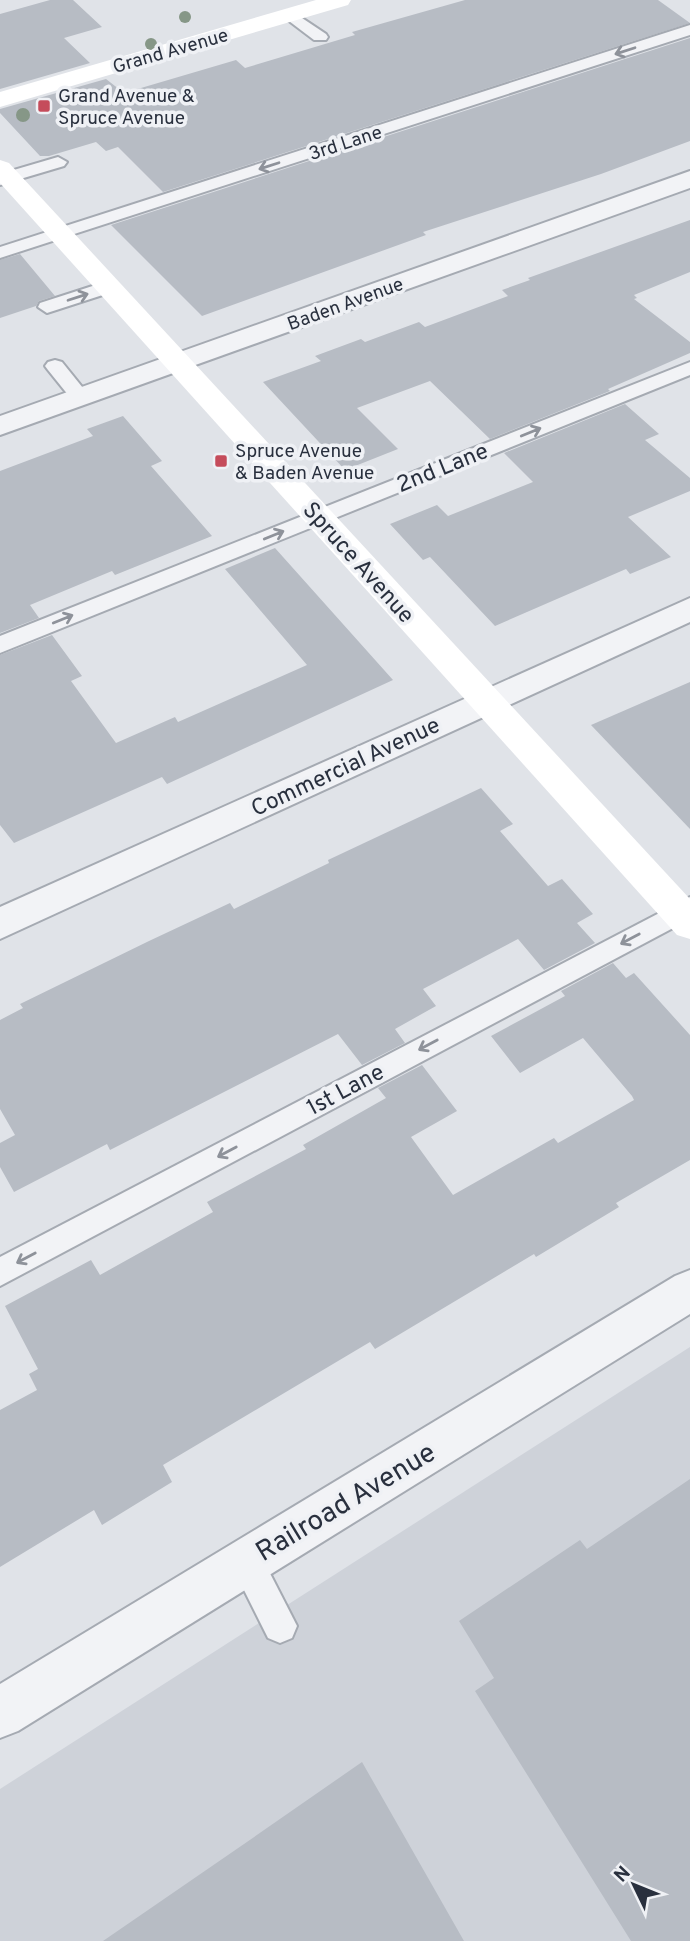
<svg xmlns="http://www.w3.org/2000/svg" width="690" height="1941" font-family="Overpass,sans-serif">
  <rect width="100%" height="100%" fill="#e0e3e8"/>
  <path fill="#ced2d9" d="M690 1347V1941H0V1789Z"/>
  <g fill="#b7bcc4">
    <path d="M50 0H73L102 27 64 38 90 63 0 89V14Z"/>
    <path d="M465 0H658L690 23 163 192 118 147 106 151 96 142 49 156H40L0 113V109L106 79 124 93 236 60 245 68 355 35 352 32Z"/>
    <path d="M690 38V141L601 174 423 232 426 235 202 316 111 225Z"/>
    <path d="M690 220V272L634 295 637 298 634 299 690 342V353L608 389 610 391 490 439 430 381 357 408 398 449 345 470 263 382 321 361 315 356 361 339 365 342 419 322 425 327 508 296 502 290 530 280 528 278Z"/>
    <path d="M20 254 55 296 39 301 36 306 0 318V260Z"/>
    <path d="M625 404 659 434 645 440 690 478V491L628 517 671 557 630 574 626 569 495 626 430 557 423 560 390 524 437 505 448 516 533 482 504 453Z"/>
    <path d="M123 416 162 461 151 466 212 536 115 575 112 571 30 605 39 618 0 633V471L93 436 87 429Z"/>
    <path d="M275 548 393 680 167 784 162 777 14 843 0 825V655L52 635 82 676 71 681 116 743 175 717 178 722 307 665 225 569Z"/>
    <path d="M690 682V829L591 725Z"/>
    <path d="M481 788 513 824 500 831 548 886 562 879 593 914 577 923 595 943 544 970 518 939 423 989 436 1006 395 1029 405 1043 362 1065 338 1034 110 1150 107 1144 14 1192 0 1167V1143L15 1135 0 1109V1020L23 1008 20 1004 149 941 230 903 234 909 329 863 328 860Z"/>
    <path d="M613 963 626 978 634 973 690 1035V1160L616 1203 619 1207 536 1257 534 1254 375 1349 370 1342 163 1465 172 1482 102 1525 94 1510 0 1567V1410L37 1390 29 1374 38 1369 5 1306 91 1260 100 1275 213 1212 207 1202 306 1149 303 1145 386 1098 378 1088 422 1065 457 1111 411 1137 453 1195 554 1138 558 1143 634 1100 632 1096 583 1038 520 1073 491 1036 565 996 561 991Z"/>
    <path d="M690 1479V1941H631L475 1691 494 1678 459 1621 580 1540 587 1549Z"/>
    <path d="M362 1762 464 1941H103L244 1844Z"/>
  </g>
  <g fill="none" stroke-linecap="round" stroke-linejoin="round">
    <g stroke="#a5aab2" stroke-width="4">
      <g id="service">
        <path d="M290 10 326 34 328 37 326 40H314L285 18 282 15 285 12Z"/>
        <path d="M690 25V35L0 258V247Z"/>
        <path d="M58 157 67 162 64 166 0 185V174Z"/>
        <path d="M108 281 117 287 115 291 47 313 38 307 40 303Z"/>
        <path d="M55 360 62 362 87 393 90 397 87 401H73L48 370 45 366 48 362Z"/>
        <path d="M690 362V375L0 653V636Z"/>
        <path d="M690 897V919L0 1286V1257Z"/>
        <path d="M246 1546 258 1550 297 1626 292 1638 280 1643 268 1638 230 1562 234 1550Z"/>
      </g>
    </g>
    <g stroke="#a5aab2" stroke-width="4">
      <g id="minor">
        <path d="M690 171V188L0 435V416Z"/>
        <path d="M690 598V622L0 939V907Z"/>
        <path d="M690 1270V1314L18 1731 0 1738V1684L675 1276Z"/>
      </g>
    </g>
    <use href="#service" fill="#f2f3f6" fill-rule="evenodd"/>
    <use href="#minor" fill="#f2f3f6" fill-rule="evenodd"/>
    <g fill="#fff" fill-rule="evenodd">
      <path d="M316 0H351L348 5 0 107V92Z"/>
      <path d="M0 160 9 163 690 899V939L677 935 0 183Z"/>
    </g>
  </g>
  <g fill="#869787">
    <circle cx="185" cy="17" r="6"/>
    <circle cx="151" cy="44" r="6"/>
    <circle cx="23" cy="115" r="7"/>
  </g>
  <defs><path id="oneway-shaft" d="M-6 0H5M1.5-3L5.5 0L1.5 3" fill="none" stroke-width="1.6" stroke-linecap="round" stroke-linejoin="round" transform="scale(1.75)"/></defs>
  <g stroke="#8e929a">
    <use href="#oneway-shaft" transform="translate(625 51) rotate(162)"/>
    <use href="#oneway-shaft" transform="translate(269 166) rotate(162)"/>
    <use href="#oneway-shaft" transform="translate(78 297) rotate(-18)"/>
    <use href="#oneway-shaft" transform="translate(531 432) rotate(-22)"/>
    <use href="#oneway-shaft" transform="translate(274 535) rotate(-22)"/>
    <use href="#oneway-shaft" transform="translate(63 619) rotate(-22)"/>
    <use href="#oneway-shaft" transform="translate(630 939) rotate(152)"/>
    <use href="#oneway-shaft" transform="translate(428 1045) rotate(152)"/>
    <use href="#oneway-shaft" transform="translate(227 1152) rotate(152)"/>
    <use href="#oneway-shaft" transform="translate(26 1258) rotate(152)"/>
  </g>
  <g fill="#c54c5b" stroke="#eff1f5" stroke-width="2.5">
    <rect x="37" y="99" width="14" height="14" rx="3.5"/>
    <rect x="214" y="454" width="14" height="14" rx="3.5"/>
  </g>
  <g text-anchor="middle" stroke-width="7" stroke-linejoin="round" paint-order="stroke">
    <g font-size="19" fill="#29303e" stroke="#eff1f5">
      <text transform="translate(170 50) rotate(-16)" y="7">Grand Avenue</text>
      <text transform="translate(345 142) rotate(-18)" y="7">3rd Lane</text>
      <text transform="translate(345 303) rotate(-20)" y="7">Baden Avenue</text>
    </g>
    <g font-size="19" fill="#29303e" stroke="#eff1f5" text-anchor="start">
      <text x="58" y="102">Grand Avenue &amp;<tspan x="58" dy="22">Spruce Avenue</tspan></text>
      <text x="235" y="457">Spruce Avenue<tspan x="235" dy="22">&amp; Baden Avenue</tspan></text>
    </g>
    <g font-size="23" fill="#29303e" stroke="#eff1f5">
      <text transform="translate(442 467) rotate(-22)" y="8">2nd Lane</text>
      <text transform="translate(359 562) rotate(48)" y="8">Spruce Avenue</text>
      <text transform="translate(345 766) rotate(-25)" y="8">Commercial Avenue</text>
      <text transform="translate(345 1089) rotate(-28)" y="8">1st Lane</text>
    </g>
    <g font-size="28" fill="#29303e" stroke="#eff1f5">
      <text transform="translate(345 1501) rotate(-31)" y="10">Railroad Avenue</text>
    </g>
  </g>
  <g transform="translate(634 1885) rotate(313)" stroke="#eff1f5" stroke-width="5" paint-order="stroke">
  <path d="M0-5L12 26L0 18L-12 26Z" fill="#29303e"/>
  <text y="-10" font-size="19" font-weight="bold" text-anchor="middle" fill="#29303e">N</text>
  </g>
</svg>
